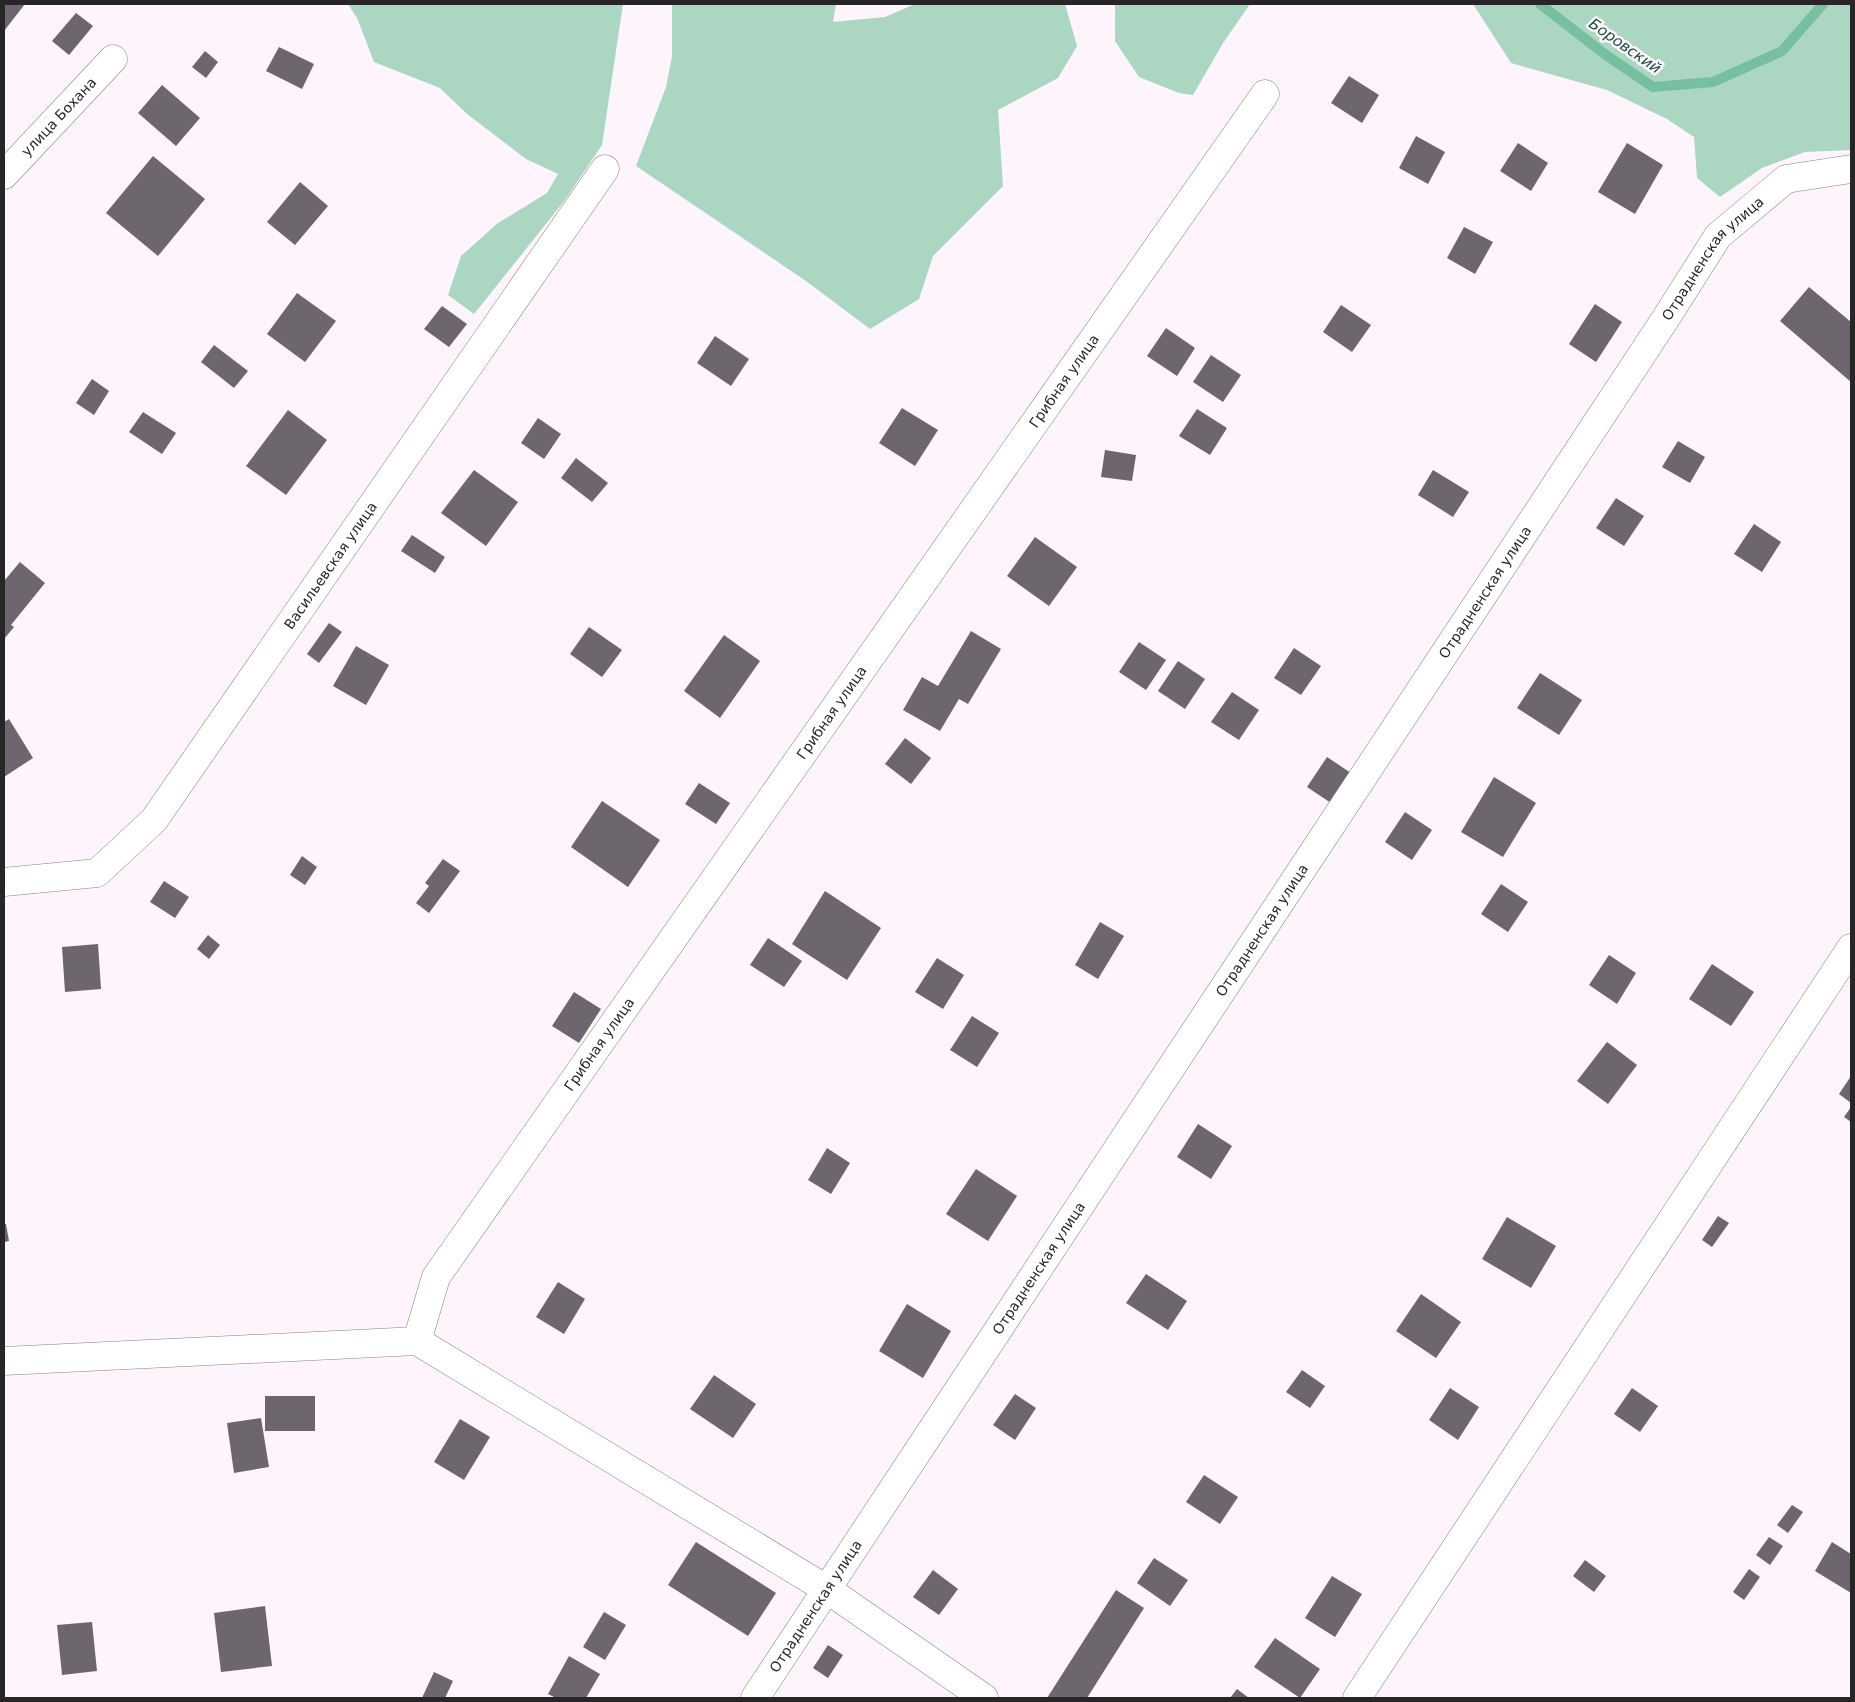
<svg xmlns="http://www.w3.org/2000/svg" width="1855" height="1702" font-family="'DejaVu Sans',sans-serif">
  <rect width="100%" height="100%" fill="#fdf4fc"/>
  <g fill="#abd6c1">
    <path d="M348 4H623L602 145 565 200 474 314 448 295 461 256 498 223 547 193 558 174 526 159 467 114 440 88 374 62 357 18Z"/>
    <path d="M672 4H836L833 22 885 17 915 4H1065L1077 46 1058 78 998 110 1003 186 933 256 919 299 870 329 806 281 636 166 666 87 672 56Z"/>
    <path d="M1115 4H1250L1223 43 1193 95 1179 93 1139 77 1115 41Z"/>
    <path d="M1473 4H1851V150L1805 152 1762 168 1720 197 1697 178 1694 137 1667 119 1607 90 1511 63Z"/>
  </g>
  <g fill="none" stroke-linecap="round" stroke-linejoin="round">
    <path stroke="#76bf9f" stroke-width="10" d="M1540 4 1606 55 1653 87 1713 82 1782 51 1823 4"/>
  </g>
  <g fill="#6e666e">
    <path d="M4 4H25L4 31Z"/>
    <path d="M76 13 93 26 69 55 52 41Z"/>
    <path d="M279 47 314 64 302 89 266 71Z"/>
    <path d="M205 51 218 62 206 78 192 67Z"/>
    <path d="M1349 76 1379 95 1362 123 1331 103Z"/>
    <path d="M162 85 200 118 176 146 138 113Z"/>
    <path d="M1416 136 1445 152 1428 184 1399 168Z"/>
    <path d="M1518 143 1548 163 1531 191 1500 171Z"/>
    <path d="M1627 143 1663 165 1635 214 1598 192Z"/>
    <path d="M153 156 205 199 158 256 106 213Z"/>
    <path d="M300 182 328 206 295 245 267 222Z"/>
    <path d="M1464 227 1493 242 1475 274 1447 258Z"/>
    <path d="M1809 287 1851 322V382L1780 321Z"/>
    <path d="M297 293 336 321 305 362 267 334Z"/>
    <path d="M1595 304 1622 322 1596 362 1569 344Z"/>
    <path d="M1341 305 1371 325 1352 352 1323 332Z"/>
    <path d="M442 306 467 324 449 347 424 329Z"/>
    <path d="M1166 328 1195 348 1177 376 1147 356Z"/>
    <path d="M715 336 749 359 731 386 697 363Z"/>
    <path d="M214 345 248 371 234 388 201 362Z"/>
    <path d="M1211 355 1241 375 1223 402 1193 382Z"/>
    <path d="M92 379 109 391 94 415 76 403Z"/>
    <path d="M902 408 938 430 915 466 879 443Z"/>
    <path d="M1197 409 1227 428 1210 455 1179 436Z"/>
    <path d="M288 410 327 440 286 495 246 466Z"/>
    <path d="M143 412 176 433 162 454 129 432Z"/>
    <path d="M538 418 561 434 544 459 521 443Z"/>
    <path d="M1678 441 1705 457 1690 483 1662 467Z"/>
    <path d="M1105 450 1136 455 1132 481 1101 477Z"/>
    <path d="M576 458 608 483 592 502 561 478Z"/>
    <path d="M474 470 518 502 486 546 441 513Z"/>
    <path d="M1433 470 1469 492 1453 517 1418 495Z"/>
    <path d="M1616 498 1644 516 1624 546 1596 528Z"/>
    <path d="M1754 524 1781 542 1762 572 1734 554Z"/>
    <path d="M412 535 445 557 435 573 401 551Z"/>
    <path d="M1035 537 1077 567 1049 606 1007 576Z"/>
    <path d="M20 562 45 583 11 625 14 627 4 639V581Z"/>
    <path d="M329 623 342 632 319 663 307 654Z"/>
    <path d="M589 627 622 650 602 677 570 654Z"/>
    <path d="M971 631 1001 649 968 704 959 699 940 731 903 710 922 677 938 686Z"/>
    <path d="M724 635 760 661 720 718 684 691Z"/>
    <path d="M1139 642 1166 660 1146 690 1119 672Z"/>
    <path d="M356 646 389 665 366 705 333 686Z"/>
    <path d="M1294 648 1321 666 1301 695 1274 678Z"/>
    <path d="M1178 661 1205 679 1185 709 1158 691Z"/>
    <path d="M1540 673 1582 700 1559 735 1517 708Z"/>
    <path d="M1232 692 1259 710 1239 740 1211 722Z"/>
    <path d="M9 719 33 758 4 777V722Z"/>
    <path d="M905 738 931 758 911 784 885 764Z"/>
    <path d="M1327 757 1354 775 1334 805 1307 787Z"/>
    <path d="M1494 777 1536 803 1503 857 1461 832Z"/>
    <path d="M699 783 730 803 716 824 685 804Z"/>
    <path d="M602 801 660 840 628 887 571 847Z"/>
    <path d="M1405 812 1432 830 1412 860 1385 842Z"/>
    <path d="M302 856 317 867 305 885 290 875Z"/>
    <path d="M443 859 460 871 429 913 416 903 429 886 425 883Z"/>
    <path d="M164 881 189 897 175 918 150 902Z"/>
    <path d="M1501 884 1528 902 1508 932 1481 914Z"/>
    <path d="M825 891 881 928 847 980 792 944Z"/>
    <path d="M1100 922 1124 936 1098 979 1075 965Z"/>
    <path d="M208 935 220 945 209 959 197 949Z"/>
    <path d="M768 938 802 961 784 987 750 965Z"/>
    <path d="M98 944 101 989 65 992 62 947Z"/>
    <path d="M1609 955 1636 973 1617 1004 1589 985Z"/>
    <path d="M937 958 964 975 943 1009 915 992Z"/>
    <path d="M1712 964 1754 992 1731 1026 1689 999Z"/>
    <path d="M574 992 601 1009 579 1043 552 1026Z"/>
    <path d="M972 1016 999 1033 977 1067 950 1050Z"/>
    <path d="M1607 1042 1637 1065 1608 1104 1577 1081Z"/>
    <path d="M1851 1076V1103L1839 1094Z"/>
    <path d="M1851 1107V1122L1844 1117Z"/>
    <path d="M1198 1124 1232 1146 1211 1179 1177 1157Z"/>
    <path d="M827 1148 850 1163 831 1194 808 1180Z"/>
    <path d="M976 1169 1017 1196 988 1241 946 1214Z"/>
    <path d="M1718 1216 1729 1223 1712 1247 1702 1240Z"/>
    <path d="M1507 1217 1556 1246 1531 1288 1482 1259Z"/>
    <path d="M4 1224H6L9 1241 4 1242Z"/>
    <path d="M1146 1274 1187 1301 1168 1330 1126 1303Z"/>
    <path d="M558 1282 585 1299 564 1334 536 1317Z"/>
    <path d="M1421 1294 1461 1322 1436 1358 1396 1331Z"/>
    <path d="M907 1304 951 1331 923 1378 879 1351Z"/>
    <path d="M1302 1370 1325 1386 1310 1408 1286 1392Z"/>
    <path d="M714 1375 756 1404 733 1438 690 1409Z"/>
    <path d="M1450 1388 1479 1407 1458 1440 1429 1420Z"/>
    <path d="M1632 1388 1658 1406 1640 1432 1614 1414Z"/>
    <path d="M1015 1394 1036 1408 1015 1440 993 1425Z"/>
    <rect x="265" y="1396" width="50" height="35"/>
    <path d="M261 1418 269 1467 234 1473 227 1423Z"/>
    <path d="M460 1419 490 1437 464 1480 434 1462Z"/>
    <path d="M1204 1475 1238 1497 1220 1524 1186 1502Z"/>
    <path d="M1792 1505 1803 1512 1788 1533 1777 1525Z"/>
    <path d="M1769 1537 1783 1546 1770 1565 1756 1555Z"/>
    <path d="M696 1542 776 1593 748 1636 668 1585Z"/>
    <path d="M1832 1542 1851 1554V1593L1815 1571Z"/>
    <path d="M1154 1558 1188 1580 1170 1606 1137 1583Z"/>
    <path d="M1585 1560 1606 1576 1594 1592 1573 1576Z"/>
    <path d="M1749 1569 1760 1577 1744 1600 1733 1592Z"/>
    <path d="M933 1570 958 1589 939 1615 913 1597Z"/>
    <path d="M1332 1576 1362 1594 1335 1637 1305 1618Z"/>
    <path d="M1116 1590 1144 1608 1087 1698H1047Z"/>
    <path d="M265 1606 272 1666 221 1672 214 1613Z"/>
    <path d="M604 1612 626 1625 605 1660 583 1647Z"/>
    <path d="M92 1622 97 1671 62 1675 57 1625Z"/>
    <path d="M1275 1638 1320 1669 1300 1698 1254 1667Z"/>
    <path d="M828 1645 843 1655 828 1678 813 1668Z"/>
    <path d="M569 1656 600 1674 586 1698H556L548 1694Z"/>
    <path d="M434 1672 453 1681 445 1698H422Z"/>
    <path d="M1237 1689 1249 1698H1230Z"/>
  </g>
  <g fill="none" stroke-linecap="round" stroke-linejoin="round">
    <g stroke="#888087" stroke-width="29">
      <g id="minor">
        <path id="s1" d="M4 175 113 59"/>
        <path id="s2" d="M4 882 97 873 154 820 605 169"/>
        <path id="s3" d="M417 1341 436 1277 1265 94"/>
        <path d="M4 1361 417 1341 828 1590 984 1698"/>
        <path id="s4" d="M755 1698 1666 318 1718 236 1786 179 1851 169"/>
        <path d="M1357 1698 1851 948"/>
      </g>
    </g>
    <use href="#minor" stroke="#fff" stroke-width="28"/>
  </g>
  <g text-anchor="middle" stroke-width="5" stroke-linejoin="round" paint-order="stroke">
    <g font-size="14" fill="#282528" stroke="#fdf4fc">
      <text dy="5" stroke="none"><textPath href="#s1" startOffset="80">улица Бохана</textPath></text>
      <text dy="5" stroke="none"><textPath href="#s4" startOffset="1730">Отрадненская улица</textPath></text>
      <text dy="5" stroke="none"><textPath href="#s3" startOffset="1161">Грибная улица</textPath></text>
      <text dy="5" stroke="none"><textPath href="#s2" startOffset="481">Васильевская улица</textPath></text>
      <text dy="5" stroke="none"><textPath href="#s4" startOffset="1325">Отрадненская улица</textPath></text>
      <text dy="5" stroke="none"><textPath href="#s3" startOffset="756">Грибная улица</textPath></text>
      <text dy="5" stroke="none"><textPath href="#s4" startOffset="920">Отрадненская улица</textPath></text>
      <text dy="5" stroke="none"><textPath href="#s3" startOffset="351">Грибная улица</textPath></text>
      <text dy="5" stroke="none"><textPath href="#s4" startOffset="515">Отрадненская улица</textPath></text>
      <text dy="5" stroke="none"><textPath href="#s4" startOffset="110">Отрадненская улица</textPath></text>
    </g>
    <g font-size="15" font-style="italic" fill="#18523c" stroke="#fdf4fc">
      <text transform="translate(1625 46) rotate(35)" y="5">Боровский</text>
    </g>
  </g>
  <rect width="1855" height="1702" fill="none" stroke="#282528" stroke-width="10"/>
</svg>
